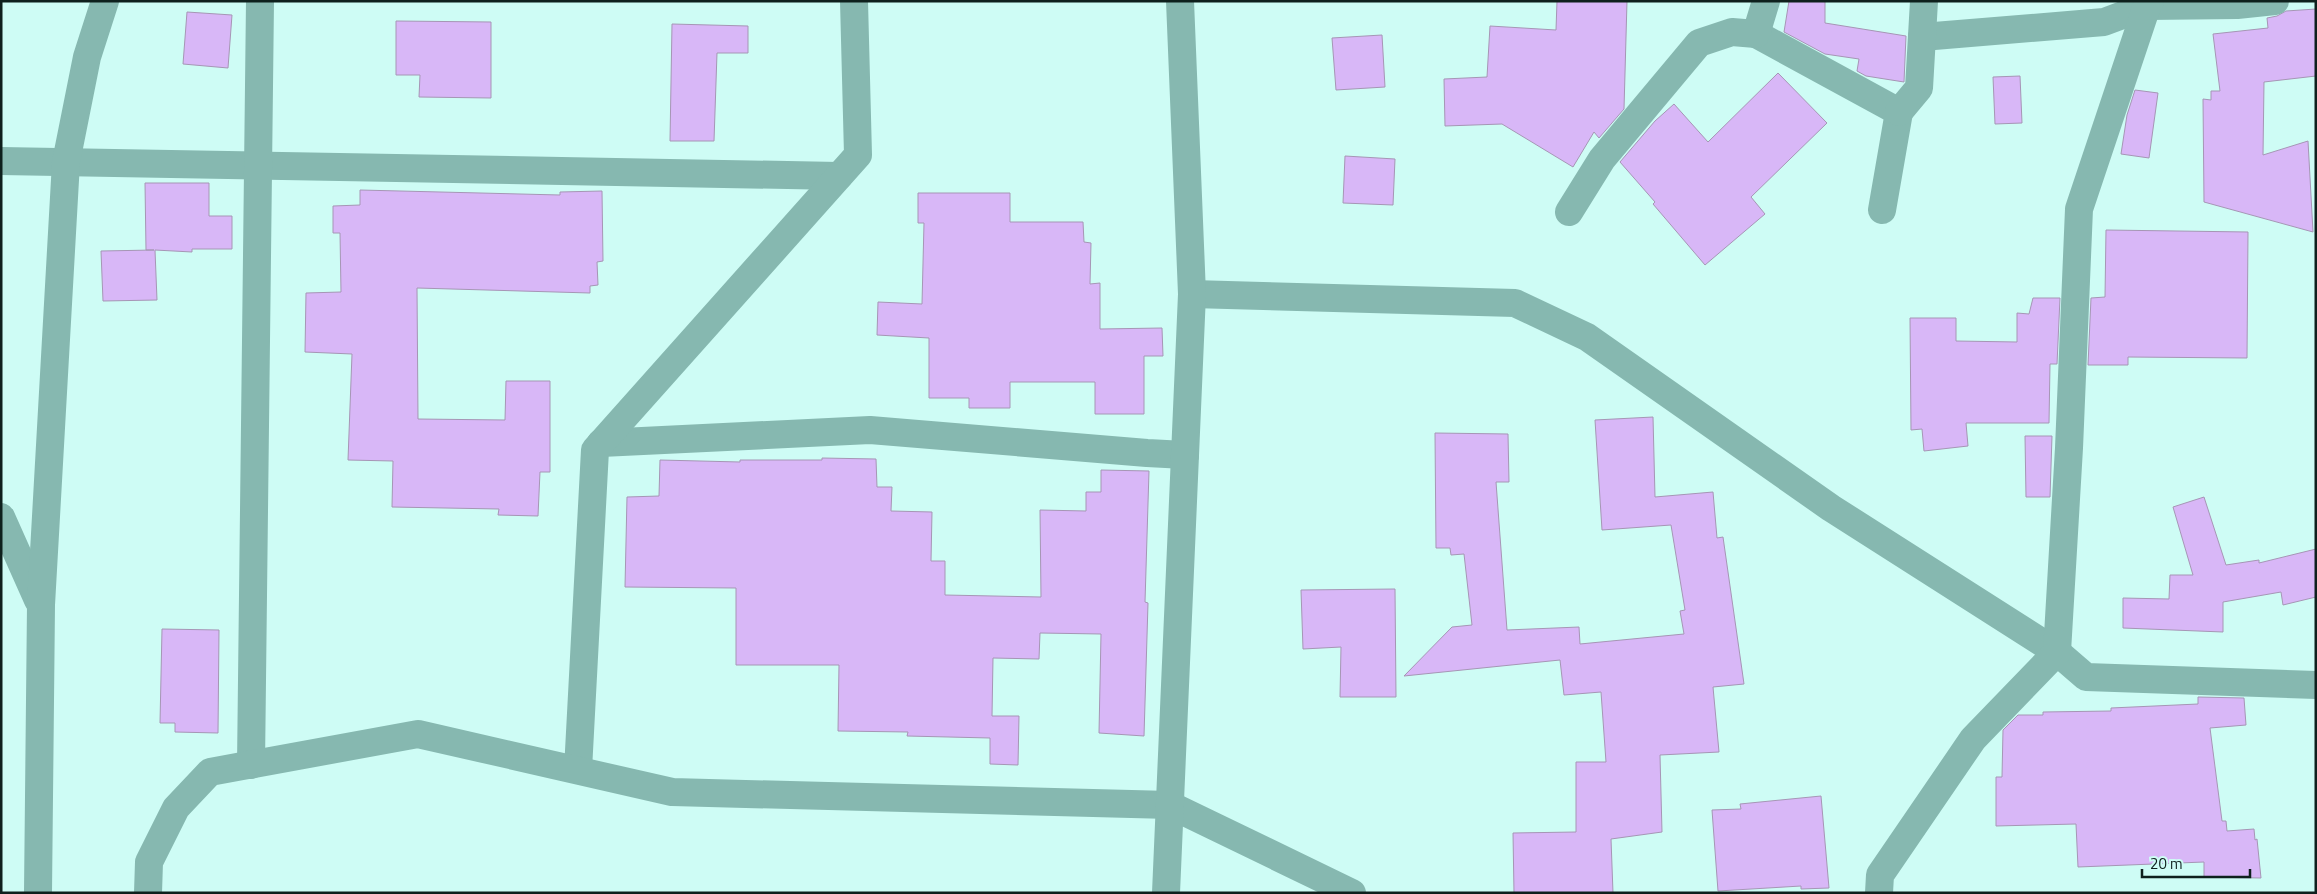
<svg xmlns="http://www.w3.org/2000/svg" width="2317" height="894" font-family="'Titillium Web',sans-serif">
  <rect width="100%" height="100%" fill="#cefcf5"/>
  <g fill="#d8b7f7" stroke="#a696b5">
    <path d="M1557 1H1627L1624 109 1599 138 1594 132 1573 167 1502 124 1445 126 1444 79 1487 77 1490 26 1556 30Z"/>
    <path d="M1789 1H1825V23L1906 36 1904 82 1866 76 1857 71 1859 59 1825 54 1784 32Z"/>
    <path d="M2316 9V76L2264 82 2263 155 2308 141 2313 232 2204 202 2203 99 2211 100V91H2220L2213 34 2268 28 2267 18 2277 16 2286 11Z"/>
    <path d="M187 12 232 15 228 68 183 64Z"/>
    <path d="M396 21 491 22V98L419 97 420 75H396Z"/>
    <path d="M672 24 748 26V53H717L714 141H670Z"/>
    <path d="M1382 35 1385 87 1336 90 1332 38Z"/>
    <path d="M1778 73 1827 123 1751 197 1765 214 1705 265 1653 204 1655 202 1620 162 1655 121 1674 104 1708 142Z"/>
    <path d="M2020 76 2022 123 1995 124 1993 77Z"/>
    <path d="M2135 90 2158 93 2149 158 2121 154 2127 115Z"/>
    <path d="M1345 156 1395 159 1393 205 1343 203Z"/>
    <path d="M145 183H209V216H232V249H192V252L155 250 157 300 103 301 101 251 154 250H146Z"/>
    <path d="M360 190 560 195V192L602 191 603 261 597 262 598 285 590 286V293L417 288 418 419 505 420 506 381H550V472H540L538 516 498 515 499 509 392 507 393 461 348 460 352 354 305 352 306 293 341 292 340 233H333V206L360 205Z"/>
    <path d="M918 193H1010V222H1083L1084 242 1091 243 1090 284 1100 283V329L1162 328 1163 356H1144V414H1095V382H1010V408H969V398H929V338L877 335 878 302 922 304 924 223H918Z"/>
    <path d="M2106 230 2248 232 2247 358 2128 357V365H2088L2091 298 2105 297Z"/>
    <path d="M2033 298H2060L2057 364H2050L2049 423H1966L1968 446 1924 451 1922 429 1911 430 1910 318H1956V341L2017 342V313L2029 314Z"/>
    <path d="M1653 417 1655 497 1713 492 1717 538 1723 537 1744 684 1713 687 1719 752 1660 755 1662 832 1611 839 1613 893H1514L1513 833 1576 832V762H1606L1601 692 1564 695 1560 660 1404 676 1452 627 1472 625 1464 554 1451 555 1450 548H1436L1435 433 1508 434 1509 482H1496L1507 630 1579 627 1580 644 1684 634 1680 611 1685 610 1671 525 1602 530 1595 420Z"/>
    <path d="M2025 436H2052L2050 497H2026Z"/>
    <path d="M822 458 876 459 877 487H892L891 511 932 512 931 561H945V595L1041 597 1040 510 1086 511V492H1101V470L1149 471 1145 602 1148 603 1144 736 1099 733 1101 634 1040 633 1039 659 993 658 992 716H1019L1018 765 990 764V738L907 736 908 732 838 731 839 665H736V588L625 587 627 497 659 496 660 460 740 462V460H822Z"/>
    <path d="M2204 497 2226 565 2259 560V563L2316 549V597L2283 605 2281 592 2223 602V632L2123 628V598L2169 599 2170 575H2193L2173 507Z"/>
    <path d="M1395 589 1396 697H1340L1341 647 1303 649 1301 590Z"/>
    <path d="M162 629 219 630 218 733 175 732V723H160Z"/>
    <path d="M2198 697 2244 698 2246 725 2210 728 2222 821H2226L2227 831 2254 829 2255 840 2257 839 2261 878 2204 877V862L2078 867 2076 824 1996 826V777H2002L2003 730 2018 715H2043V712L2111 711V708L2198 704Z"/>
    <path d="M1821 796 1829 888 1801 889V886L1718 891 1712 810 1741 809 1740 804Z"/>
  </g>
  <g fill="none" stroke-linecap="round" stroke-linejoin="round">
    <g stroke="#86b8b0" stroke-width="28">
      <path d="M1756 34 1899 112 1882 210"/>
      <path d="M1922 37 2104 22 2147 6 2237 5 2275 1"/>
      <path d="M1899 112 1919 88 1924 1"/>
      <path d="M1 161 839 176"/>
      <path d="M1569 212 1602 159 1699 43 1732 32 1756 34 1766 1"/>
      <path d="M1192 294 1515 303 1587 337 1831 508 2057 652 2086 677 2316 685"/>
      <path d="M601 443 870 430 1147 453 1185 455"/>
      <path d="M1 517 38 600"/>
      <path d="M251 765 260 1"/>
      <path d="M578 770 595 450 858 155 854 1"/>
      <path d="M38 893 41 605 66 162 87 57 105 1"/>
      <path d="M148 893 149 862 176 808 210 772 418 734 672 792 1170 805 1352 893"/>
      <path d="M1166 893 1192 294 1180 1"/>
      <path d="M1879 893 1880 875 1973 739 2057 652 2069 448 2079 209 2147 6 2150 1"/>
    </g>
  </g>
  <rect width="2317" height="894" fill="none" stroke="#0e201d" stroke-width="5"/>
  <path d="M2142 869v8h108v-8" fill="none" stroke="#0e201d" stroke-width="2.5"/>
  <text x="2150" y="869" font-size="15" fill="#0e201d" stroke="#cefcf5" stroke-width="4" paint-order="stroke">20 m</text>
</svg>
